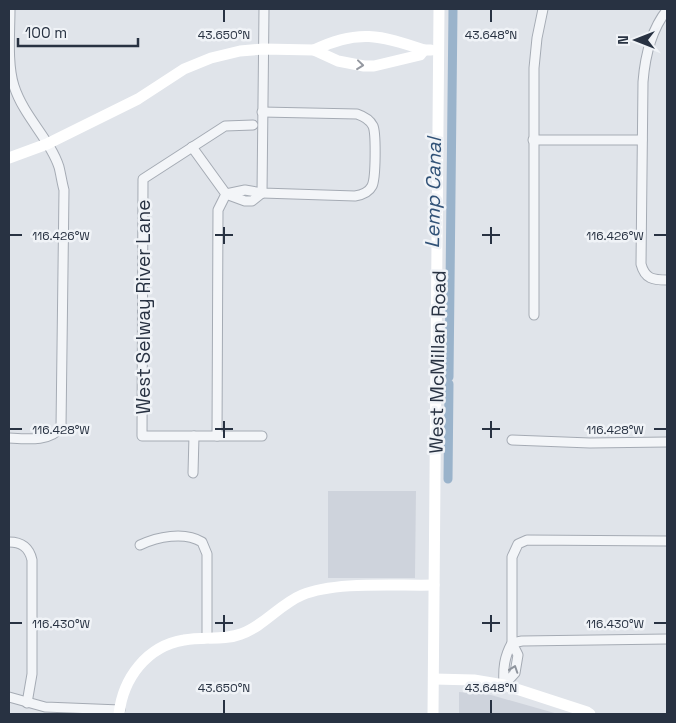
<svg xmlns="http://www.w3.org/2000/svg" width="676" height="723" font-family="'Space Grotesk',sans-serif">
  <rect width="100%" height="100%" fill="#e0e4ea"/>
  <g fill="#ced3dc">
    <path d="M328 491H416L415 578H328Z"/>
    <path d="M459 692 491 695 558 714H459Z"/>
  </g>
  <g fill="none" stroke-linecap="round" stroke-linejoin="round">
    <g stroke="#9ab3cb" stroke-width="9">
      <path d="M449 377 453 9"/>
      <path d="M448 479 449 384"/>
    </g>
    <g stroke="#a5abb4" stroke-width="11">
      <g id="street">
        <path d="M667 10C651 30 645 56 643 82L641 264C645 279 653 280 667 280"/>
        <path d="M253 125 225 126 143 179 142 436H262"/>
        <path d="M533 140H642"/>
        <path d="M192 147 226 194 218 210 217 436"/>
        <path d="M262 193 264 9"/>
        <path d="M226 194 245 190 262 193 355 196C361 195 369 192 372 186 376 178 376 133 373 126 370 120 363 116 357 114L262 112"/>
        <path d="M226 194 245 201H252L262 193"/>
        <path d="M534 315V68L537 38 543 9"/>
        <path d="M9 438C26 439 51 442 61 427L64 190C62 183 61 175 59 167 50 139 24 117 14 86 7 64 10 32 10 9"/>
        <path d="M512 440 590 443 667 442"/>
        <path d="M193 473 194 436"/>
        <path d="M9 542C21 542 29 547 32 560V674L27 703"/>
        <path d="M140 545C157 537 184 531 202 542L207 554V638"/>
        <path d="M512 643C504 657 503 669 504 685L515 673 518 655 512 643V557L518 544 527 540 667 541"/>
        <path d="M512 643 522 641 667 639"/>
        <path d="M9 697 45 707 120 710"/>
      </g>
    </g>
    <use href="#street" stroke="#f3f5f8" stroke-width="9"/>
    <g stroke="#fff" stroke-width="11">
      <path d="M314 50C357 29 381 35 424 50H431"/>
      <path d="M9 158 47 144 138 99 184 69 211 58 240 51 263 49 314 50 338 61 364 66H374L420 55 424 50"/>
      <path d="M434 679 474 680 504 685 587 712 590 714"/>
      <path d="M119 714C123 678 147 646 184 640 203 636 223 641 241 634 264 626 280 604 302 595 335 581 397 586 434 585"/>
      <path d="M433 714 439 9"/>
    </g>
  </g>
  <defs><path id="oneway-chevron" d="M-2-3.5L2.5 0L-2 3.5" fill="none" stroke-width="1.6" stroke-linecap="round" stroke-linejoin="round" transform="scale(1.25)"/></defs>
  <use stroke="#9498a0" href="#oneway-chevron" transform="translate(360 65) rotate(6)"/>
  <use stroke="#8e949d" href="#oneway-chevron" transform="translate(514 669) rotate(-71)"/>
  <path fill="none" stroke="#283242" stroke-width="2" d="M224 10V22M491 10V22M224 227V244M491 227V244M10 235H22M215 235H233M482 235H500M654 235H666M224 421V438M491 421V438M10 429H22M215 429H233M482 429H500M654 429H666M224 615V632M491 615V632M10 623H22M215 623H233M482 623H500M654 623H666M224 700V713M491 700V713"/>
  <g text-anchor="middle" stroke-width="5" stroke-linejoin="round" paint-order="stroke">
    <g font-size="19" fill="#283242" stroke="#f0f3f7">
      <text transform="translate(143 307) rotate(-90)" y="7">West Selway River Lane</text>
      <text transform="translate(437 362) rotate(-89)" y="7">West McMillan Road</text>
    </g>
    <g font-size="20" font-style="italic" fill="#315277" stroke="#f0f3f7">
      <text transform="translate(433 193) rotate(-89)" y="7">Lemp Canal</text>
    </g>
  </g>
  <g font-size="12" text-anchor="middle" fill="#283242" stroke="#f0f3f7" stroke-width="5" stroke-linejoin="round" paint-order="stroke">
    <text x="224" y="39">43.650°N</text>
    <text x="491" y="39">43.648°N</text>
    <text x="615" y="240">116.426°W</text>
    <text x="61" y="240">116.426°W</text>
    <text x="615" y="434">116.428°W</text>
    <text x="61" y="434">116.428°W</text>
    <text x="615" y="628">116.430°W</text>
    <text x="61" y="628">116.430°W</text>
    <text x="224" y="692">43.650°N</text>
    <text x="491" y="692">43.648°N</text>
  </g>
  <rect width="676" height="723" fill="none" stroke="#283242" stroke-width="20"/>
  <g transform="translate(636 40) rotate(270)" stroke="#f0f3f7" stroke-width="4" paint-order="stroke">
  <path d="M0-4L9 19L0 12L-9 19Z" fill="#283242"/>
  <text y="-8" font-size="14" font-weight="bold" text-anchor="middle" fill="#283242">N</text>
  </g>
  <path d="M18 38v8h120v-8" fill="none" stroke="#283242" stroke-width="2.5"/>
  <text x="25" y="38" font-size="15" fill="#283242" stroke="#f0f3f7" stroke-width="4" paint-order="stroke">100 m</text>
</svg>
